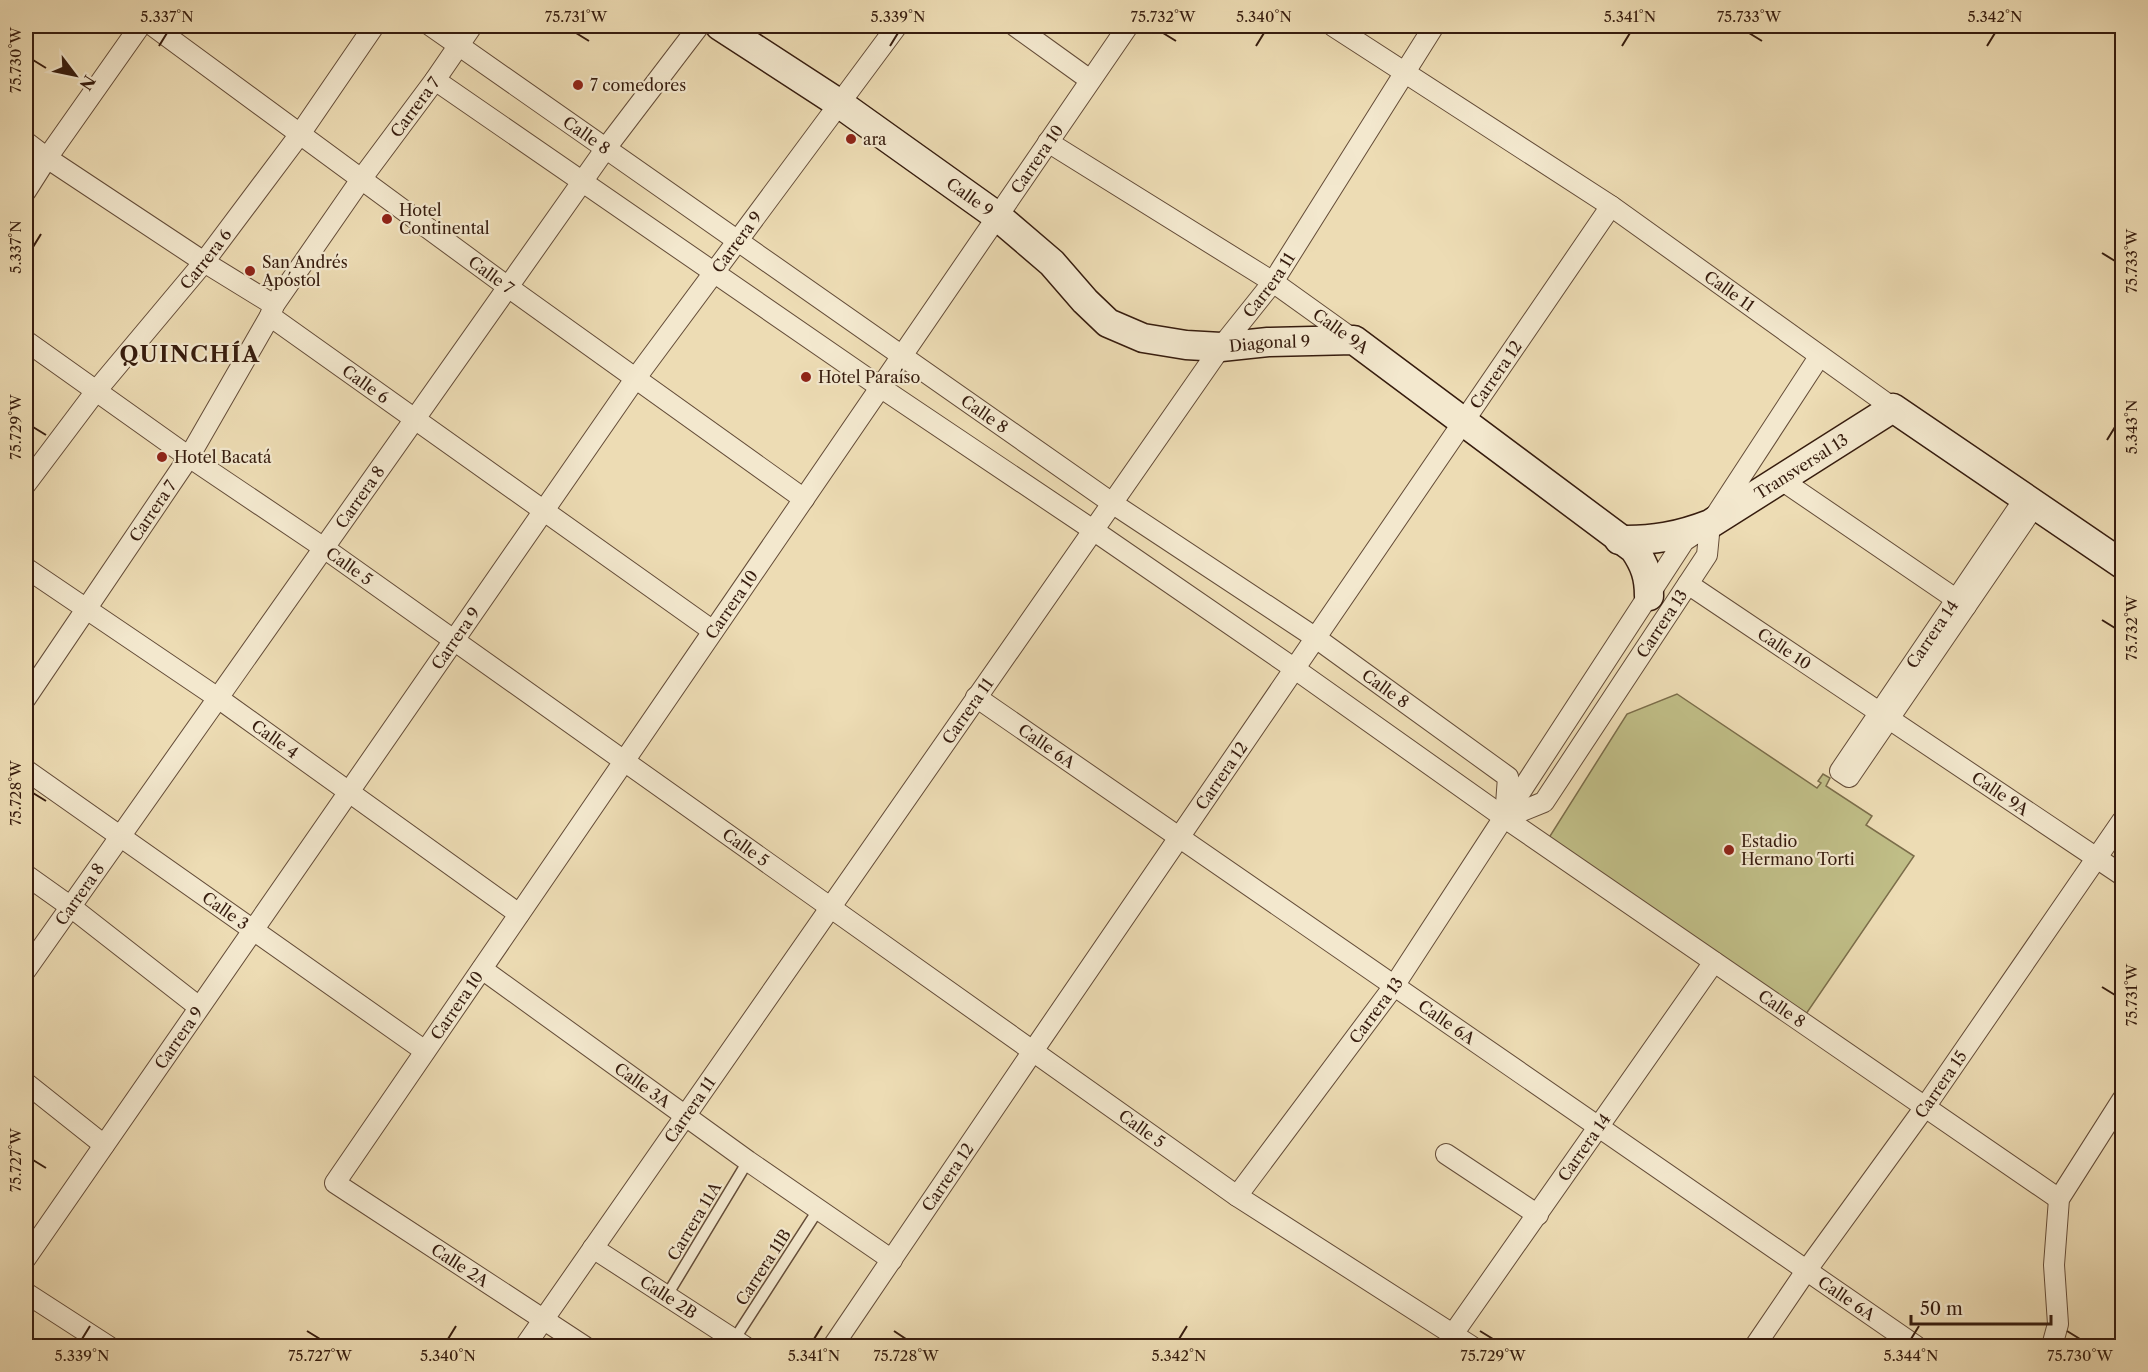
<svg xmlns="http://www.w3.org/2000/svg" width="2148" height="1372" font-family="'Libre Caslon Text',serif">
  <rect width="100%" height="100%" fill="#eddcb4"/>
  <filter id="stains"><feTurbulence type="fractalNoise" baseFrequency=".00333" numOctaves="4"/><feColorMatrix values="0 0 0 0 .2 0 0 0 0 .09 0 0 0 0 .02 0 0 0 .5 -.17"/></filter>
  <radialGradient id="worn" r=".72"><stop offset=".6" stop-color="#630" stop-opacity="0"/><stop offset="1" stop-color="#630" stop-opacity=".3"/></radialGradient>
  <polygon fill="#c0be87" stroke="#7b6d4a" stroke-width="1.5" points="1677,694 1817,788 1821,783 1818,781 1823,774 1830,778 1826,786 1872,816 1866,825 1914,856 1806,1014 1545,844 1627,714"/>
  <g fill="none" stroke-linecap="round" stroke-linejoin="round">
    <g stroke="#644c38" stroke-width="13">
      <g id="lane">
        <polyline points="666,1297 748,1161"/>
        <polyline points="734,1340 818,1210"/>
      </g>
    </g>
    <g stroke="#644c38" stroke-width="22">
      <g id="street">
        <path id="s1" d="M 153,26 L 508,287 L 804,499"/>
        <path id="s2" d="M 431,26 L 1112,503 L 1316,638 L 1508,777 L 1505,818"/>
        <polyline points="1015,26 1090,80"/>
        <path id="s3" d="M 1333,26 L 1611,206 L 1893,408"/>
        <path id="s4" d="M 435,80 L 880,387 L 1093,530 L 1295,669 L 1505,818 L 2059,1199"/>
        <path id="s5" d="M 26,142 L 47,158 L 204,262 L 274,305 L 270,316 L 713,631"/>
        <polyline points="1048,142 1273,282 1354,340"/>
        <polyline points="26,191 47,158 140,26"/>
        <path id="s6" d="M 274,305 L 362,178 L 435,80 L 472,26"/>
        <path id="s7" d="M 26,341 L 189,457 L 324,548 L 1237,1196 L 1471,1346"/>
        <polyline points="1780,479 1966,606"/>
        <path id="s8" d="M 26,484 L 96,391 L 204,262 L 300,134 L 374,26"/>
        <polyline points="2025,498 1840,771 1849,777 2035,505"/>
        <path id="s9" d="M 26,568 L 218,698 L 519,914"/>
        <path id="s10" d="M 1688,584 L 2122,875"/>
        <path id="s11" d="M 976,697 L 1916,1346"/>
        <path id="s12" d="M 26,698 L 189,457 L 270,316"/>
        <path id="s13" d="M 26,770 L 425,1051"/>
        <path id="s14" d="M 1505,818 L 1544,802 L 1707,555 L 1710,524"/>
        <polyline points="26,875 71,907 199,1007"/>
        <path id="s15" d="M 482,969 L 748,1161 L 892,1260"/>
        <path id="s16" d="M 26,970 L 606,148 L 699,26"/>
        <polyline points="26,1083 104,1145"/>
        <polyline points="1446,1154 1538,1215"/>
        <path id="s17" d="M 1237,1196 L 1394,986 L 1684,541 L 1710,524 L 1819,357"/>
        <path id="s18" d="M 593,1248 L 744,1346"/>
        <path id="s19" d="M 26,1258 L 635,379 L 897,26"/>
        <polyline points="26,1293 108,1346"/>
        <path id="s20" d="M 1453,1334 L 1714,962"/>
        <path id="s21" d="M 525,1346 L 1221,347 L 1273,282 L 1434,26"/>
        <path id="s22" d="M 584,1346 L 335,1183 L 1128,26"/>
        <path id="s23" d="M 833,1346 L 1033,1051 L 1611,206"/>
        <path id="s24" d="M 1755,1346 L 1806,1271 L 1925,1107 L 2122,821"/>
        <polyline points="2052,1346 2058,1324 2054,1265 2059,1199 2122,1100"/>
      </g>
    </g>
    <g stroke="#361c0e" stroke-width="31">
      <g id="secondary">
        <path id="s25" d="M 720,26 L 840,104 L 997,216 L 1052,263 L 1085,301 L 1108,323 L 1143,338 L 1186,345 L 1221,347 L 1268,342 L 1354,340 L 1634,549 C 1645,565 1649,577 1649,596"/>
        <path id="s26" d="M 1619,540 C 1652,541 1679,536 1710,524 L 1893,408 L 2122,564"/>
      </g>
    </g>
    <use href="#lane" stroke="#f3e8ce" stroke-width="10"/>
    <use href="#street" stroke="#f3e8ce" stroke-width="20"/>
    <use href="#secondary" stroke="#f3e8ce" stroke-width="28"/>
  </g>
  <path fill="none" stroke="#361c0e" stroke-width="2" d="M 576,33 L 589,41M 1163,33 L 1176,41M 1749,33 L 1762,41M 159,46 L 167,33M 890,46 L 898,33M 1256,46 L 1264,33M 1622,46 L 1630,33M 1987,46 L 1995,33M 33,60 L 46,68M 33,247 L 41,234M 2102,253 L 2115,261M 33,427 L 46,435M 2107,440 L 2115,427M 2102,620 L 2115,628M 33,793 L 46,801M 2102,987 L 2115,995M 33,1160 L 46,1168M 307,1331 L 320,1339M 894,1331 L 906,1339M 1480,1331 L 1493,1339M 2067,1331 L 2080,1339M 82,1339 L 90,1326M 448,1339 L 456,1326M 814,1339 L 822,1326M 1179,1339 L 1187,1326M 1911,1339 L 1919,1326"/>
  <g fill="#8f2418" stroke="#f3e8ce" stroke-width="2">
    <circle cx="578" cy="85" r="6"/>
    <circle cx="851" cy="139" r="6"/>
    <circle cx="387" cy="219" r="6"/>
    <circle cx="250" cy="271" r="6"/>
    <circle cx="806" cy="377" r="6"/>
    <circle cx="162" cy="457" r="6"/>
    <circle cx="1729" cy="850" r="6"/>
  </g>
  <g text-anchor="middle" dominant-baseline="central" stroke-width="4.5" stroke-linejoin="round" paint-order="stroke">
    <g font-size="16" fill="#361c0e" stroke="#f3e8ce" text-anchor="start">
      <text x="590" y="85">7 comedores</text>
      <text x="863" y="139">ara</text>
      <text x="399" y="210">Hotel<tspan x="399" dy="18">Continental</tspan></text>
      <text x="262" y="262">San Andrés<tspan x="262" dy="18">Apóstol</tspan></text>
      <text x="818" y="377">Hotel Paraíso</text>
      <text x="174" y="457">Hotel Bacatá</text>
      <text x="1741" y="841">Estadio<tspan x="1741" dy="18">Hermano Torti</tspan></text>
    </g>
    <g font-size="16" fill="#361c0e" stroke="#f3e8ce">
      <text stroke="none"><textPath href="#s6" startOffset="243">Carrera 7</textPath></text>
      <text stroke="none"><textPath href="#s2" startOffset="190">Calle 8</textPath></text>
      <text stroke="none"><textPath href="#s22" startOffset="1539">Carrera 10</textPath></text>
      <text stroke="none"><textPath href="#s25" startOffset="303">Calle 9</textPath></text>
      <text stroke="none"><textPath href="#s19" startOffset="1240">Carrera 9</textPath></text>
      <text stroke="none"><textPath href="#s8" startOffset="288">Carrera 6</textPath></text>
      <text stroke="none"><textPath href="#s1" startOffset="420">Calle 7</textPath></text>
      <text stroke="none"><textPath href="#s21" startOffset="1296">Carrera 11</textPath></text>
      <text stroke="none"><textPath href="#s3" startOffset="477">Calle 11</textPath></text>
      <text transform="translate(1341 331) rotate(36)">Calle 9A</text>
      <text stroke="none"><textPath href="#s25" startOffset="656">Diagonal 9</textPath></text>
      <text stroke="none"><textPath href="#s23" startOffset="1176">Carrera 12</textPath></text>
      <text stroke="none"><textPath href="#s5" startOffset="426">Calle 6</textPath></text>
      <text stroke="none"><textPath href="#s2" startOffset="676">Calle 8</textPath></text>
      <text stroke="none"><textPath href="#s26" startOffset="201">Transversal 13</textPath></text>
      <text stroke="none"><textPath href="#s16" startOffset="579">Carrera 8</textPath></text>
      <text stroke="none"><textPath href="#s12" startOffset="226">Carrera 7</textPath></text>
      <text stroke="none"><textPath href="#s7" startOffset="394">Calle 5</textPath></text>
      <text stroke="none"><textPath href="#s22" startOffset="999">Carrera 10</textPath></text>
      <text stroke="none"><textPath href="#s14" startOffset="256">Carrera 13</textPath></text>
      <text transform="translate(1932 634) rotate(-56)">Carrera 14</text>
      <text stroke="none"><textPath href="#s19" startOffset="754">Carrera 9</textPath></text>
      <text stroke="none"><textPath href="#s10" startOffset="116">Calle 10</textPath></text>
      <text stroke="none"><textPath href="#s2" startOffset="1162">Calle 8</textPath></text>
      <text stroke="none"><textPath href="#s21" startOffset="774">Carrera 11</textPath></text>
      <text stroke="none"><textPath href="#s9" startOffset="302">Calle 4</textPath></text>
      <text stroke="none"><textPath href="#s11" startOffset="86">Calle 6A</textPath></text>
      <text stroke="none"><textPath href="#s23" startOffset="690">Carrera 12</textPath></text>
      <text stroke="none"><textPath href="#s10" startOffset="376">Calle 9A</textPath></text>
      <text stroke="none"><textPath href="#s7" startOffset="880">Calle 5</textPath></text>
      <text stroke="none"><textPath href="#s16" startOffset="93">Carrera 8</textPath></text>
      <text stroke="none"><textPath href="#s13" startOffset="244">Calle 3</textPath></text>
      <text stroke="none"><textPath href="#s22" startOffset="513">Carrera 10</textPath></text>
      <text stroke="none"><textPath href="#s4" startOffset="1636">Calle 8</textPath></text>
      <text stroke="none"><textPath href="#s17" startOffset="232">Carrera 13</textPath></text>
      <text stroke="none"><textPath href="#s11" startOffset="572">Calle 6A</textPath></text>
      <text stroke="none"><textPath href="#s19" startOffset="268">Carrera 9</textPath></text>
      <text stroke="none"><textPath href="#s15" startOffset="198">Calle 3A</textPath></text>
      <text stroke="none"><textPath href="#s24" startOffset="321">Carrera 15</textPath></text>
      <text stroke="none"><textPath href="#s21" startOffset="288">Carrera 11</textPath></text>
      <text stroke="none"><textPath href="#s7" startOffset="1366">Calle 5</textPath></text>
      <text stroke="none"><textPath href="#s20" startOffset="228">Carrera 14</textPath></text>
      <text stroke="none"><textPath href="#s23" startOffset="204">Carrera 12</textPath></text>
      <text transform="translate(694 1221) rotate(-59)">Carrera 11A</text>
      <text transform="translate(460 1265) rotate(33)">Calle 2A</text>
      <text transform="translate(763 1267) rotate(-57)">Carrera 11B</text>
      <text stroke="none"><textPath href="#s18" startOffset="90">Calle 2B</textPath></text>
      <text stroke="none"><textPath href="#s11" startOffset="1058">Calle 6A</textPath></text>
    </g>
    <g font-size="22" font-weight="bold" letter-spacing="1.5" fill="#361c0e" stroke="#f3e8ce">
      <text x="190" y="354">QUINCHÍA</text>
    </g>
  </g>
  <rect width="2148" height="1372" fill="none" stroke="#eddcb4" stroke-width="66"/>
  <g transform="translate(75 75) rotate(122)" stroke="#f3e8ce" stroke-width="4.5" paint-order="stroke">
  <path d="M0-4.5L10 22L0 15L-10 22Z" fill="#361c0e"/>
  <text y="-9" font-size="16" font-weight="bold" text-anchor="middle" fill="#361c0e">N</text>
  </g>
  <path d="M1911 1315v9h140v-9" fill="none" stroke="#361c0e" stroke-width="3"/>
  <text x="1920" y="1315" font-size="18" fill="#361c0e" stroke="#f3e8ce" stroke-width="4.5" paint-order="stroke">50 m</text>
  <rect x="33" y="33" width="2082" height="1306" fill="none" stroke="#361c0e" stroke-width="2"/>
  <g font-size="15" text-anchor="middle" fill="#361c0e">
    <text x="167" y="22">5.337°N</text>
    <text x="576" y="22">75.731°W</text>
    <text x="898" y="22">5.339°N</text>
    <text x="1163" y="22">75.732°W</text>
    <text x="1264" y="22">5.340°N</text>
    <text x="1630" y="22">5.341°N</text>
    <text x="1749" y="22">75.733°W</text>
    <text x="1995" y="22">5.342°N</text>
    <text transform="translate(16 60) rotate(-90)" y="5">75.730°W</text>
    <text transform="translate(16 247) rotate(-90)" y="5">5.337°N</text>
    <text transform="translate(2132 261) rotate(-90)" y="5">75.733°W</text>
    <text transform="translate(16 427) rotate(-90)" y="5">75.729°W</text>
    <text transform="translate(2132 427) rotate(-90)" y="5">5.343°N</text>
    <text transform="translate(2132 628) rotate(-90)" y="5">75.732°W</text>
    <text transform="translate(16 793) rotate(-90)" y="5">75.728°W</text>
    <text transform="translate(2132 995) rotate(-90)" y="5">75.731°W</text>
    <text transform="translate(16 1160) rotate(-90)" y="5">75.727°W</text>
    <text x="82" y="1361">5.339°N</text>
    <text x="320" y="1361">75.727°W</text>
    <text x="448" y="1361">5.340°N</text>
    <text x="814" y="1361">5.341°N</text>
    <text x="906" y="1361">75.728°W</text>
    <text x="1179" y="1361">5.342°N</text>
    <text x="1493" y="1361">75.729°W</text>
    <text x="1911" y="1361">5.344°N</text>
    <text x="2080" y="1361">75.730°W</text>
  </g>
  <rect width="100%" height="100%" filter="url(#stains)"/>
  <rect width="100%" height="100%" fill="url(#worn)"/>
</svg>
